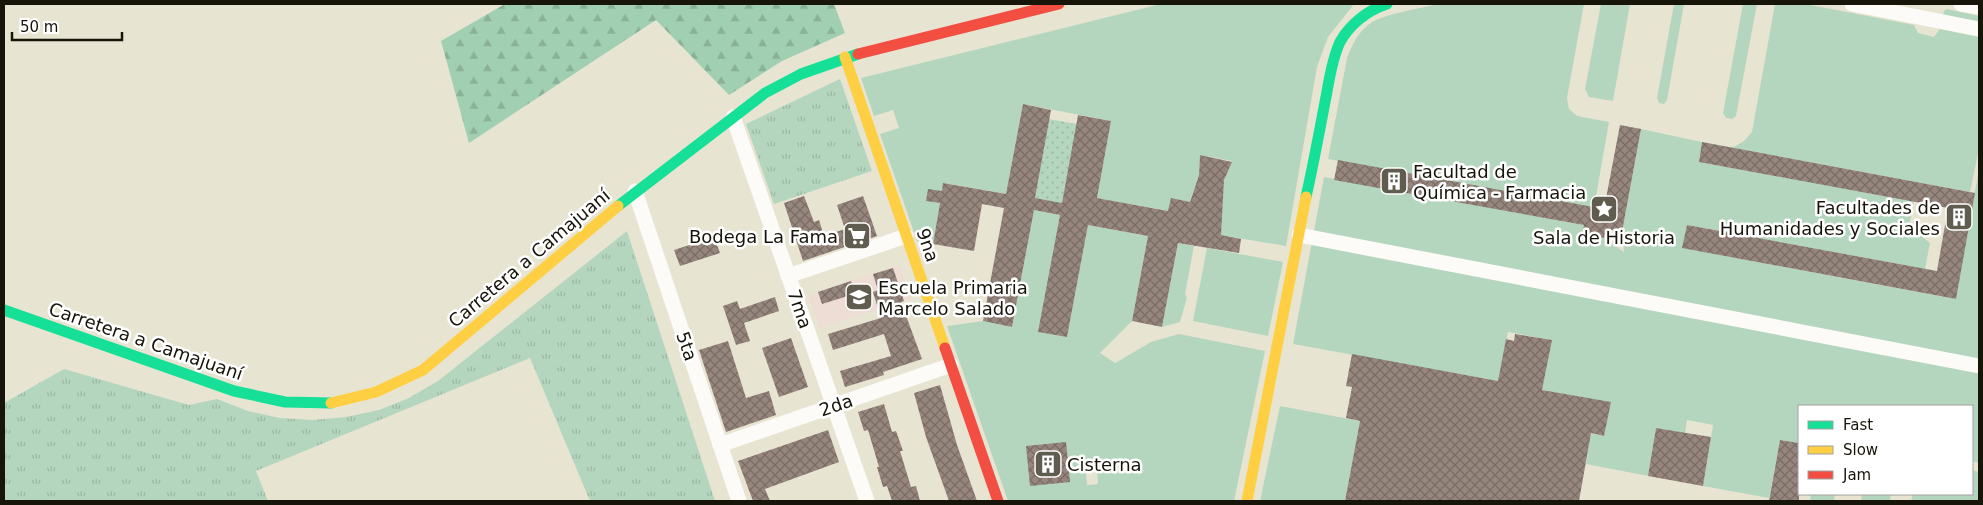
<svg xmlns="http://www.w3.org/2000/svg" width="1983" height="505" font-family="'DejaVu Sans',sans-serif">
  <defs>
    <pattern id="grass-tufts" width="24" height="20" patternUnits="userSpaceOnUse" patternTransform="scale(1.25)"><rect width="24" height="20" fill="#b5d6be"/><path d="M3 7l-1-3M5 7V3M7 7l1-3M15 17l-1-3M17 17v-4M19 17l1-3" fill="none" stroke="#9bb7a2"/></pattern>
    <pattern id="forest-firs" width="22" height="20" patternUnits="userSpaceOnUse" patternTransform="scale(1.25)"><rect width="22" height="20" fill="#a0cfb2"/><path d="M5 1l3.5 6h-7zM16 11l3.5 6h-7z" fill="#89b198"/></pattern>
    <pattern id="park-dots" width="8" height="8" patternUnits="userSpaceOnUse" patternTransform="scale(1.25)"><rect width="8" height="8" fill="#b5d6be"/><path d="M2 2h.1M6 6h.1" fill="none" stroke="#9bb7a2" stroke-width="1.8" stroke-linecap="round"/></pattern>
    <pattern id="building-cross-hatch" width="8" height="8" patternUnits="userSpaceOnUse" patternTransform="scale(1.25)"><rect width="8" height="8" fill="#96867d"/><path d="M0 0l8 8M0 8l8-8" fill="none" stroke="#796c65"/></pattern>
  </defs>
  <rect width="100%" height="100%" fill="#e8e4d2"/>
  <polygon fill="#eeddd5" points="900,265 911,299 819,328 808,295"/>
  <g fill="url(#grass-tufts)">
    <polygon points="840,79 872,171 774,204 746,124"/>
    <polygon points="627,231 715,501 590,501 530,358 256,471 268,501 4,501 4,403 64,369 189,405 217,399 248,411 280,418 313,420 346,417 379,410 409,398 438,381"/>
  </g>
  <polygon fill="url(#forest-firs)" points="505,4 834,4 845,33 782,61 729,95 656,20 469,143 441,41"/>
  <polygon fill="url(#park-dots)" points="1049,119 1077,124 1062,203 1035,198"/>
  <g fill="#b5d6be" fill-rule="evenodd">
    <polygon points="1161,4 1354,4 1328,37 1317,67 1286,246 1220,235 1224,180 1232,161 1200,155 1199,175 1183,221 1164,210 1097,198 1111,121 1023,104 1006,194 944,183 942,191 927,201 940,203 933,244 917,241 880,134 899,128 893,110 874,116 861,78"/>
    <path d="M 1439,4 L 1584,4 L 1567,98 L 1569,109 L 1577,116 L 1609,122 L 1594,208 L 1328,159 L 1347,58 C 1352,45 1357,34 1368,25 C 1381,14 1422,8 1439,4 Z"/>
    <polygon points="1601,4 1630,4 1613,101 1589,97 1585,89"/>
    <polygon points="1674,4 1684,4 1667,100 1664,104 1659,103 1657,98"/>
    <polygon points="1743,4 1757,4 1736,116 1732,119 1726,118 1723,113"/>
    <polygon points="1775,4 1805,4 1914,25 1918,33 1934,37 1940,29 1979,37 1979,149 1970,192 1732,148 1744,141 1752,132"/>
    <polygon points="1947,9 1979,16 1979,23 1946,16 1943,14 1944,11"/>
    <polygon points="1641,129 1702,142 1699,162 1914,201 1909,226 1930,243 1925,269 1687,225 1683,248 1955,299 1979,170 1979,463 1972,461 1972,406 1799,406 1799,443 1780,440 1769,498 1703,486 1713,425 1687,420 1685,433 1656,428 1648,476 1586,464 1589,444 1558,438 1560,428 1604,436 1610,403 1542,390 1551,340 1508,332 1498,381 1293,344 1324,177 1584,225 1582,234 1604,238 1624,252 1622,232"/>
    <path d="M 1034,210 L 1060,215 L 1039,332 L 1067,337 L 1088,225 L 1148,236 L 1132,321 L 1100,353 L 1115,363 L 1151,342 L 1179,334 L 1265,351 L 1234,501 L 1008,501 L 947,326 L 983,321 L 1012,327 ZM 1096,461 L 1098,484 L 1087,485 L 1085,462 Z"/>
    <polygon points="1178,243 1194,246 1185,294 1187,298 1180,322 1162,327"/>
    <polygon points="1207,248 1283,262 1268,336 1193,321"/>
    <polygon points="1280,406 1360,421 1345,501 1260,501"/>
    <polygon points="1972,470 1979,472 1979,501 1911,501 1913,494 1972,494"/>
    <polygon points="1811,494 1835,494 1834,501 1810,501"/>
    <polygon points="1862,494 1891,494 1890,501 1861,501"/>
  </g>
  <g fill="url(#building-cross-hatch)">
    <polygon points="1023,104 1051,110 1035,198 1062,203 1078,115 1111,121 1097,198 1168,211 1171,198 1190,202 1199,175 1200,155 1232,162 1224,180 1221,235 1241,239 1239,253 1178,243 1162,327 1132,321 1148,236 1088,225 1067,337 1038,332 1060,215 1034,210 1012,327 983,321 1004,208 982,204 974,251 933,244 940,203 926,201 928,189 942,191 943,183 1006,194"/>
    <polygon points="1620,125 1641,129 1622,232 1606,229 1604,238 1582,234 1584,225 1334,180 1338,160 1604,209"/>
    <polygon points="1702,142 1975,193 1956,299 1682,248 1687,225 1937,271 1948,208 1699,162"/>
    <polygon points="804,196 814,222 819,220 824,236 845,229 837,205 863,196 877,236 803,261 784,203"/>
    <polygon points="714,237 720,253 680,266 674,250"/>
    <polygon points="893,268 904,301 901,302 922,359 883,372 884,375 845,387 840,371 891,356 884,334 833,350 828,334 881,318 873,292 878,290 873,274"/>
    <polygon points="851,281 854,294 822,304 818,292"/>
    <polygon points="775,297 779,311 744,323 750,341 736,345 723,306 737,301 740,309"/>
    <polygon points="1515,334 1552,340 1542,390 1611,402 1604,436 1591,433 1579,501 1345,501 1360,421 1346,418 1352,387 1346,386 1352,354 1498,381 1506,339 1514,341"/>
    <polygon points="791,338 808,387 779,397 762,348"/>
    <polygon points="728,341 746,398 769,391 776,415 726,432 699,350"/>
    <polygon points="940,385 957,445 977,501 949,501 926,437 914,393"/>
    <polygon points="884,404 892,432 896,431 903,451 900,451 911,487 916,486 920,501 892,501 887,486 883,487 877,467 879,467 868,430 864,431 858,412"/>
    <polygon points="1656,428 1711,437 1703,486 1648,476"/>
    <polygon points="828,430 839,462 765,489 770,501 753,501 738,461"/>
    <polygon points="1780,440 1799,443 1799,501 1769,501"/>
    <polygon points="1066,442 1070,482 1030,486 1026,446"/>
  </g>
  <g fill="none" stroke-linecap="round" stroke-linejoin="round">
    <g stroke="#fcfbf8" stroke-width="15">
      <polyline points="1852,4 1979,29"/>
      <polyline points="1961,4 1979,7"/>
      <polyline points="733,117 867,501"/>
      <polyline points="635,191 739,501"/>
      <polyline points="1299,235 1979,366"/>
      <polyline points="788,276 906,236"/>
      <polyline points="720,445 951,365"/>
    </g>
    <g stroke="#16e098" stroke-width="11">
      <path d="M 1306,197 C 1313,166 1319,134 1325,102 C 1329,83 1331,61 1340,42 C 1350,24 1368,10 1387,4"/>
      <polyline points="618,206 765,93 801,74 858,54"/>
      <polyline points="4,310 234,391 285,402 331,403"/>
    </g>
    <g stroke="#ffcf43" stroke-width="11">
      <polyline points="845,57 945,348"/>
      <polyline points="331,403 376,392 423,370 618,206"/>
      <polyline points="1247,501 1306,197"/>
    </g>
    <g stroke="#f24e42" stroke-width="11">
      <polyline points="858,54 1059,4"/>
      <polyline points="945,348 998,501"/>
    </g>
  </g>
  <defs>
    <g id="building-square" transform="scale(1.4375)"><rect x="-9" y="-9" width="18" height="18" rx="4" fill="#605d50" stroke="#fff"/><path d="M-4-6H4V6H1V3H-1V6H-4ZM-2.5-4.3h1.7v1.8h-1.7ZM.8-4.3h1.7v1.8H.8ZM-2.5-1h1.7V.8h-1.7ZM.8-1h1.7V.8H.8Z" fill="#fff"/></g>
    <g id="sight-square" transform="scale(1.4375)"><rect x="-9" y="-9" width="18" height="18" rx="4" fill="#605d50" stroke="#fff"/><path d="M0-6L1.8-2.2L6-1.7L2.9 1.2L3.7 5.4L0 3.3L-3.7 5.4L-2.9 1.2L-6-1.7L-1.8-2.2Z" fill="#fff"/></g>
    <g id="supermarket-square" transform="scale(1.4375)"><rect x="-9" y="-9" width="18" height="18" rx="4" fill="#605d50" stroke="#fff"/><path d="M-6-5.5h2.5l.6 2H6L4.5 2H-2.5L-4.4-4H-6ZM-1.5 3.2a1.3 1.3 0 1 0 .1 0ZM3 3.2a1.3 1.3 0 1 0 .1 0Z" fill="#fff"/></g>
    <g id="school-square" transform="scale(1.4375)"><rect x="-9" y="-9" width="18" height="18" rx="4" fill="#605d50" stroke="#fff"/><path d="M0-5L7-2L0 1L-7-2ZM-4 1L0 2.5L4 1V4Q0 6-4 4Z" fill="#fff"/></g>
  </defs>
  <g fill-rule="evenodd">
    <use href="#building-square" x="1394" y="181"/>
    <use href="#sight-square" x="1604" y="209"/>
    <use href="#building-square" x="1959" y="217"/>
    <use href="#supermarket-square" x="857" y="236"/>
    <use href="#school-square" x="859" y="297"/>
    <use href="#building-square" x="1048" y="464"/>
  </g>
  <g text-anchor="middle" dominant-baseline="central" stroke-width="5" stroke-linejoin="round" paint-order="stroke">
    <g font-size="18" fill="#17150a" stroke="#fff" text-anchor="start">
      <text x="1413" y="171">Facultad de<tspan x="1413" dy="21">Química - Farmacia</tspan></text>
      <text x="1940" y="207" text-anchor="end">Facultades de<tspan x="1940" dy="21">Humanidades y Sociales</tspan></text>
      <text x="838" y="236" text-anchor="end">Bodega La Fama</text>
      <text x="1604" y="237" text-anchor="middle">Sala de Historia</text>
      <text x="878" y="287">Escuela Primaria<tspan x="878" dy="21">Marcelo Salado</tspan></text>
      <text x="1067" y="464">Cisterna</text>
    </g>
    <g font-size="18" fill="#17150a" stroke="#fff">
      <text transform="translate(928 245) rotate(71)">9na</text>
      <text transform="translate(529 258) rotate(-40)">Carretera a Camajuaní</text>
      <text transform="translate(800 309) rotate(71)">7ma</text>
      <text transform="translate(146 341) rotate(19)">Carretera a Camajuaní</text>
      <text transform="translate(687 346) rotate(71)">5ta</text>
      <text transform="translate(836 405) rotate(-19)">2da</text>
    </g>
  </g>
  <rect width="1983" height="505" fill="none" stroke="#17150a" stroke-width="10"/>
  <rect x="1798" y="405" width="175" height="90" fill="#ffffff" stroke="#a2a19d"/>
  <rect x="1808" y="421" width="25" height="8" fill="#16e098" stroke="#a2a19d"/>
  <text x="1843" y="430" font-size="15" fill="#17150a">Fast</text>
  <rect x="1808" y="446" width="25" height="8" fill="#ffcf43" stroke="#a2a19d"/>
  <text x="1843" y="455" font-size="15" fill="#17150a">Slow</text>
  <rect x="1808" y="471" width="25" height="8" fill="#f24e42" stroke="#a2a19d"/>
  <text x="1843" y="480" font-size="15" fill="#17150a">Jam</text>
  <path d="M12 32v8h110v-8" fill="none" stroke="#17150a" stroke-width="2.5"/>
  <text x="20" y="32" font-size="15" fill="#17150a" stroke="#ffffff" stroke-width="4" paint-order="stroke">50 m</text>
</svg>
